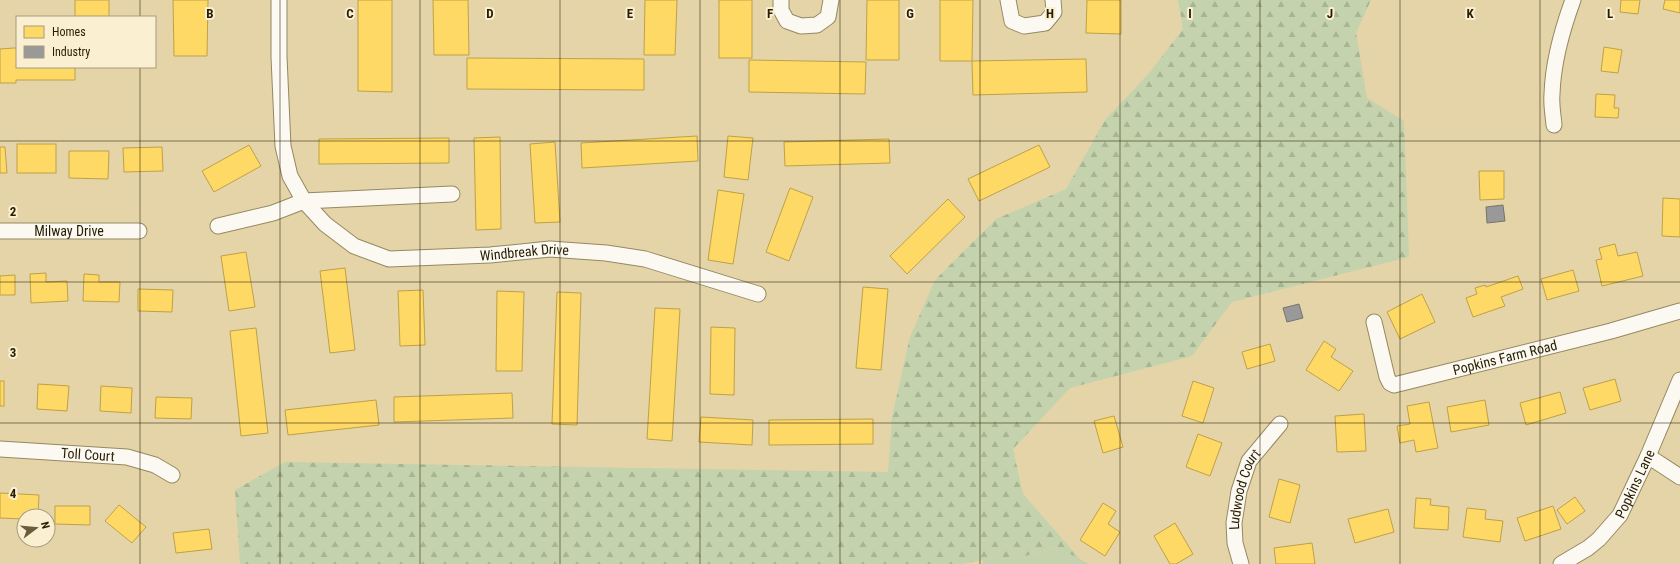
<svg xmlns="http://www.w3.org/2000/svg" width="1680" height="564" font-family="'Roboto Condensed',sans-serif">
  <defs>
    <pattern id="forest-firs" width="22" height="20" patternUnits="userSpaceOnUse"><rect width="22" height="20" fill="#c4d3ad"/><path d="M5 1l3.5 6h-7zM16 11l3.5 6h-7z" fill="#a8b593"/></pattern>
  </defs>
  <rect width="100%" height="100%" fill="#e4d4a8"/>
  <polygon fill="#c4d3ad" points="1057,547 1089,564 983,564 983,560 1019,558"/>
  <polygon fill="url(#forest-firs)" points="1178,0 1371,0 1356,33 1367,98 1404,121 1409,257 1232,302 1192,356 1070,388 1013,449 1023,494 1080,559 1056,547 1019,558 983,560 963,564 240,564 235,490 285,462 888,472 892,417 910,337 935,280 996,219 1066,189 1105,120 1150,72 1183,29"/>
  <g fill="#ffd966" stroke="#bea147">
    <rect x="75" y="0" width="34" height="17"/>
    <polygon points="173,0 208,0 207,56 174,56"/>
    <polygon points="358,0 392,0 392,92 358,91"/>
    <polygon points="433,0 468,0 469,55 434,55"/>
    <polygon points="645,0 677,0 675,55 644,55"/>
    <rect x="719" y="0" width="33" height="58"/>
    <polygon points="867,0 899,0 899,60 866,60"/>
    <polygon points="940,0 973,0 972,61 940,61"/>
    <polygon points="1087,0 1121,0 1121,34 1086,33"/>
    <polygon points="1621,0 1640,0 1638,14 1620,12"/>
    <polygon points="1665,0 1680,0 1680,13 1663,9"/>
    <polygon points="1604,47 1622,50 1618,73 1601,71"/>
    <polygon points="14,48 17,48 17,67 75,67 75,80 16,80 16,83 0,83 0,49"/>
    <polygon points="467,58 644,59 644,90 467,89"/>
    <polygon points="1086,59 1087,92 973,95 972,61"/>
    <polygon points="749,60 866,62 865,94 749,92"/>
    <polygon points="1596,94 1615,95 1614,108 1619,108 1618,118 1595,117"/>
    <polygon points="697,136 698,161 582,168 581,143"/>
    <polygon points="728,136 753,138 748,180 724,177"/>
    <polygon points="500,137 501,229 476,230 474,138"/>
    <polygon points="449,138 449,163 319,164 319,139"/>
    <polygon points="889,139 890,163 785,166 784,142"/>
    <polygon points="555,142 560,222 535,223 530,144"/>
    <rect x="17" y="144" width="39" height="29"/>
    <polygon points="249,145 261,166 214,192 202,171"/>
    <polygon points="1039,145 1050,167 979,201 968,179"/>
    <polygon points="0,147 5,147 7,173 0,173"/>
    <polygon points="162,147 163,171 124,172 123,148"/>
    <polygon points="69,151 109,151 108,179 69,178"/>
    <polygon points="1479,171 1504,171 1504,199 1480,200"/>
    <polygon points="790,188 813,197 789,261 766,252"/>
    <polygon points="718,190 744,194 733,264 708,260"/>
    <polygon points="1663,198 1680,199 1680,237 1662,236"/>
    <polygon points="948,199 965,217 907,274 890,256"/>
    <polygon points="1615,244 1618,256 1637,252 1643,276 1602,286 1596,260 1602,259 1599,248"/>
    <polygon points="246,252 255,307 229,311 221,256"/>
    <polygon points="345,268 355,350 330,353 320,271"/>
    <polygon points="1573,270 1579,291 1547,300 1541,279"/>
    <polygon points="46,273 46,282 67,281 68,301 31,303 30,274"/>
    <polygon points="84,274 99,275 99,282 120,282 119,302 83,301"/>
    <polygon points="15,275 15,295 0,295 0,276"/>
    <polygon points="1518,276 1523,289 1501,297 1505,306 1473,317 1466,298 1477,294 1475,288 1485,285 1486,287"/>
    <polygon points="863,287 888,289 881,370 856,368"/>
    <polygon points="138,289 173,290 172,312 138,311"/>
    <polygon points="423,290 425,345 400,346 398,291"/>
    <polygon points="497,291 524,292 522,371 496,371"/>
    <polygon points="557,292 581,293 577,425 552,424"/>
    <polygon points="1422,294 1435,322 1400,339 1387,312"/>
    <polygon points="655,308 680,309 672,441 647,439"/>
    <polygon points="711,327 735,328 734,395 710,394"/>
    <polygon points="256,328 268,433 241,436 230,331"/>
    <polygon points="1324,341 1336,349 1331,357 1353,371 1339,391 1306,370"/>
    <polygon points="1270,344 1275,361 1247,369 1242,352"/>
    <polygon points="1615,379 1621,401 1590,410 1583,388"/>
    <rect x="0" y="381" width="4" height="25"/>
    <polygon points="1193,381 1214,388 1203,423 1182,416"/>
    <polygon points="38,384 69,386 67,411 37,409"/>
    <polygon points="101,386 132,388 131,413 100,411"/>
    <polygon points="1560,392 1566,413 1526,425 1520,403"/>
    <polygon points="512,393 513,418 394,422 394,397"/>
    <polygon points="156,397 192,398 191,419 155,418"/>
    <polygon points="376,400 379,425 288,435 285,410"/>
    <polygon points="1485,400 1489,425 1451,432 1447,407"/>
    <polygon points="1429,402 1438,448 1416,452 1414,440 1400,443 1397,426 1410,424 1407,406"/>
    <polygon points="1364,414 1366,451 1337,452 1335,416"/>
    <polygon points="1114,416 1123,447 1103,453 1094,421"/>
    <polygon points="701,417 753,420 752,445 699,442"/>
    <polygon points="873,419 873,444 769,445 769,420"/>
    <polygon points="1198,434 1222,443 1210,476 1186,467"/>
    <polygon points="1279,479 1300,485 1290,523 1269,517"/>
    <polygon points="0,493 39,495 38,516 24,516 24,519 0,518"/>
    <polygon points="1575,497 1585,511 1567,524 1557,510"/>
    <polygon points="1416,498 1431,499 1430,505 1449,507 1448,530 1414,528"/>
    <polygon points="1103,503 1116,511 1108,524 1120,532 1105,556 1080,540"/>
    <polygon points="119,505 146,527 132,543 105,521"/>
    <polygon points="55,506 90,506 90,525 55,524"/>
    <polygon points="1553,506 1561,529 1525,541 1517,518"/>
    <polygon points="1467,508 1486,510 1485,519 1503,521 1500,542 1463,537"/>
    <polygon points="1388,509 1394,532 1355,543 1348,519"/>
    <polygon points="1175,523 1193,554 1176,564 1170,564 1154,536"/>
    <polygon points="209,529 212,549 176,553 173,533"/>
    <polygon points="1312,543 1315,564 1276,564 1274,548"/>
  </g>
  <g fill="#999" stroke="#77746b">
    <polygon points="1503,205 1505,221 1487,223 1486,207"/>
    <polygon points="1299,304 1303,318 1287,322 1283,308"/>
  </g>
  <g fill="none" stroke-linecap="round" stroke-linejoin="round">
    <g stroke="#958962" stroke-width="17">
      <g id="minor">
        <path id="s1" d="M 279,0 L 279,57 L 283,146 L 290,176 L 304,201 L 325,224 L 354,246 L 389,259 L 490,255 L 550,249 L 606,253 L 645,259 L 758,294"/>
        <polyline points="781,0 781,10 787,21 801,26 817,25 828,17 831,0"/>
        <polyline points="1008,0 1012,21 1024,26 1045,23 1054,12 1053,0"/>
        <path d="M 1554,125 C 1553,114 1551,104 1552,94 C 1553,62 1562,30 1573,0"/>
        <polyline points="218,226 273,213 304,201 452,194"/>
        <path id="s2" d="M 0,231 L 139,231"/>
        <path id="s3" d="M 1374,322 L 1387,377 L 1390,383 L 1394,385 L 1611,331 L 1680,311"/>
        <path id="s4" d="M 0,449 L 127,457 L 155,465 L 172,475"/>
        <polyline points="1648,456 1680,477"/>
        <path id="s5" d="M 1241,564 L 1235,543 L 1234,523 L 1239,491 L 1249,461 L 1280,424"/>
        <path id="s6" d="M 1561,564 L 1588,548 L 1599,539 L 1620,515 L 1648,456 L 1680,380"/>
      </g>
    </g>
    <use href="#minor" stroke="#fbf9f2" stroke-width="15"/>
  </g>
  <path fill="none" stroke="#281d00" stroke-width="1" stroke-opacity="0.55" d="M 140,0 L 140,17M 280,0 L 280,564M 420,0 L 420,564M 560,0 L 560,564M 700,0 L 700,564M 840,0 L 840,564M 980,0 L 980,564M 1120,0 L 1120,564M 1260,0 L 1260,564M 1400,0 L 1400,564M 1540,0 L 1540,564M 140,67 L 140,564M 0,141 L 1680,141M 0,282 L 1680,282M 0,423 L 1680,423"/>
  <g text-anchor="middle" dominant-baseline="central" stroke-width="4" stroke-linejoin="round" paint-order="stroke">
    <g font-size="14" fill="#281d00" stroke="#faefd0">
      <text stroke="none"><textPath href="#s2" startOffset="69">Milway Drive</textPath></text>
      <text stroke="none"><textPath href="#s1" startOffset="446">Windbreak Drive</textPath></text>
      <text stroke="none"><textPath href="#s3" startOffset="182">Popkins Farm Road</textPath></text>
      <text stroke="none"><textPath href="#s4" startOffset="88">Toll Court</textPath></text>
      <text stroke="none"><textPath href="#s6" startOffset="112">Popkins Lane</textPath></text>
      <text stroke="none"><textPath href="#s5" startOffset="77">Ludwood Court</textPath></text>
    </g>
  </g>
  <g font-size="13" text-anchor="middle" font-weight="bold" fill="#281d00" stroke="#faefd0" stroke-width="4" stroke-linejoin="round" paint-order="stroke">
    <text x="210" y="18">B</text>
    <text x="350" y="18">C</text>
    <text x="490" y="18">D</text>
    <text x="630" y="18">E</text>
    <text x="770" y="18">F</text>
    <text x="910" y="18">G</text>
    <text x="1050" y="18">H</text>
    <text x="1190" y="18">I</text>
    <text x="1330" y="18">J</text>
    <text x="1470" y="18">K</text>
    <text x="1610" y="18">L</text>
    <text x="13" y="216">2</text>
    <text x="13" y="357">3</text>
    <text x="13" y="498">4</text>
  </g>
  <rect x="16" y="16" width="140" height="52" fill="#faefd0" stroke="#a69b7d"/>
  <rect x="24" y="26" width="20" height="12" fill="#ffd966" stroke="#a69b7d"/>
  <text x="52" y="36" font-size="12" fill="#281d00">Homes</text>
  <rect x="24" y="46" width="20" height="12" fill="#999999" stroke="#a69b7d"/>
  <text x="52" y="56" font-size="12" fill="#281d00">Industry</text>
  <g transform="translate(36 528) rotate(74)"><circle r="19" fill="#faefd0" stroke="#a69b7d"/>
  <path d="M0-3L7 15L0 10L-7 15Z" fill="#6a5d3b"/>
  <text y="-6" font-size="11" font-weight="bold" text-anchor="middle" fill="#281d00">N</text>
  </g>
</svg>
